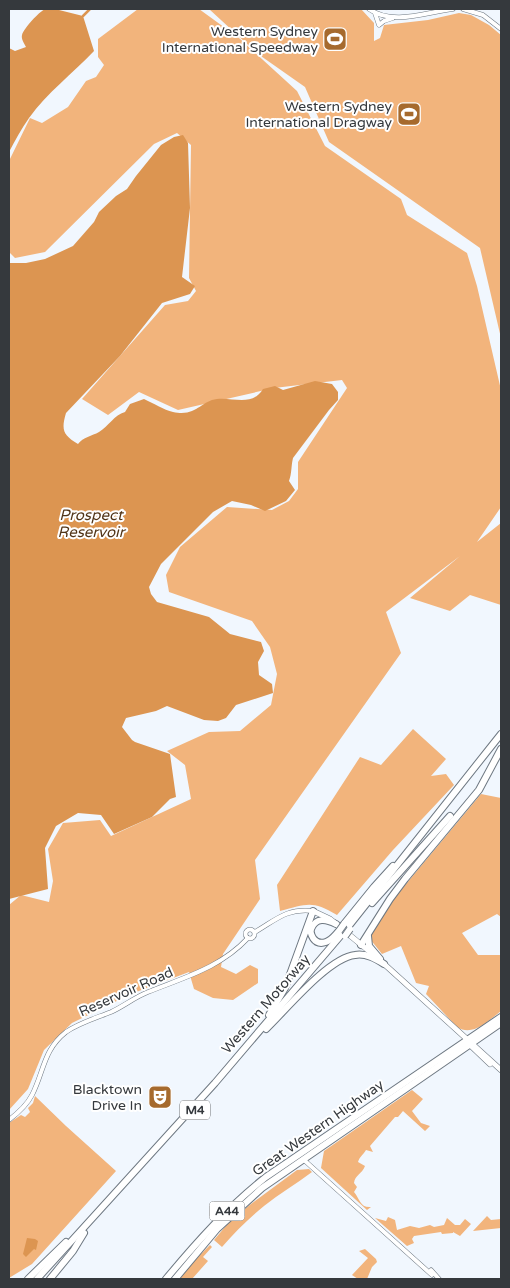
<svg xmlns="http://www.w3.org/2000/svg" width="510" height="1288" font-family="'Varela Round',sans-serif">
  <rect width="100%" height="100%" fill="#f1f7fe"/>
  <g fill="#f2b47c">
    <polygon points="138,9 199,9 239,38 297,91 325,146 401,199 407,215 467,253 477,286 501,390 501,507 477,542 501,523 501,605 470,595 450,611 410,598 460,556 386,612 401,653 255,860 260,899 223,954 221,967 236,974 250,965 258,969 258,983 233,1000 213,998 194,989 189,972 131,994 72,1023 44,1050 28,1089 9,1110 9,905 21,895 49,902 53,881 48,849 63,823 100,820 111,836 191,799 185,765 167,751 209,732 240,731 271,705 277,674 270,647 252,621 169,592 166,575 180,547 227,507 272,510 289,501 298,489 298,462 347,388 342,380 274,388 178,410 139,392 108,415 82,399 165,305 188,301 196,291 189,278 191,145 177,133 154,144 45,252 15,258 9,252 9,161 30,118 42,123 68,107 86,81 96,77 104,65 98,57 98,39"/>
    <polygon points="209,9 361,9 374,23 374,41 380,38 384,25 428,20 459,13 471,15 489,25 501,35 501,338 480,248 329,142 305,87 258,54"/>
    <path d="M 413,729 L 446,759 L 431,776 L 446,774 L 454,785 L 393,850 L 337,915 C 312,900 307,904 280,911 L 277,885 L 360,757 L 381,765 Z"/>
    <path d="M 481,794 L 501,798 L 501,917 L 497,914 L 462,933 L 478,955 L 501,955 L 501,1011 C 488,1021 473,1037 457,1027 L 426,994 L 429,986 L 416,983 L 401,946 L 382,954 L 370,939 L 373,929 L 396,896 Z"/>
    <path d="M 412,1090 L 423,1099 L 412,1111 L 421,1123 L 430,1126 L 425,1131 L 403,1111 L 398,1117 L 395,1117 L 370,1146 L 373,1152 L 366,1150 C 363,1155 360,1156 358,1162 L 365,1166 C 362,1174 355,1175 354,1183 L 357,1187 L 354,1192 C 360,1199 360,1208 371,1207 L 367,1210 L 321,1168 L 324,1151 Z"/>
    <polygon points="35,1096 66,1126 116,1171 32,1264 9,1278 9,1123 21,1115 25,1117 30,1112 28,1108 33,1103"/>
    <path d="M 309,1169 L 312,1172 C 296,1184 279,1194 264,1206 C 248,1219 235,1232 222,1247 L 214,1240 L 230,1221 L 251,1204 L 297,1170 Z"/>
    <polygon points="487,1216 491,1220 501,1219 501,1228 473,1231"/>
    <polygon points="388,1217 395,1220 397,1230 410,1226 419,1228 430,1225 434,1227 444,1225 447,1218 455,1225 460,1225 465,1219 471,1224 460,1236 453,1232 453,1233 442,1234 441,1232 414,1236 412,1239 414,1243 407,1246 375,1218 386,1221"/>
    <polygon points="210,1245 212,1247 203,1257 208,1261 192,1279 179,1279 191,1264"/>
    <polygon points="365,1249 376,1259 377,1262 372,1267 367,1279 358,1279 352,1275 368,1258 359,1251"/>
  </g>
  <g fill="#dc9551">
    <path d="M 45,9 L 55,9 L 83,16 L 94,51 C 73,73 47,93 29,118 C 21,129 15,141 9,152 L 9,48 L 15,51 L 26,47 C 24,43 21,39 22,35 C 24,28 39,12 45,9 Z"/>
    <path d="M 183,135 L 188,143 L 190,208 L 182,277 L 195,286 L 190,294 L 162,303 L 120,356 L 66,413 C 61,430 63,435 78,444 C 83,437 92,436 99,432 C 109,426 114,415 125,412 L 130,404 L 144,399 C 153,403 164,410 173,412 C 197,417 200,401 217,399 C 233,397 252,407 263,389 L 275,386 L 283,390 L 315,381 L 332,384 L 338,392 L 338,400 L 329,410 L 293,458 C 291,466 292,473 289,481 L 295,490 L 286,501 L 265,511 L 251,505 L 232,501 L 213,512 L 161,564 L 149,587 L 151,594 L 157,602 L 209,617 L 230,634 L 261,642 L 264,651 L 258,662 L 259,675 L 272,684 L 273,693 L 236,705 L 226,718 L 218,721 L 204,720 L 167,706 L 156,711 L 126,718 L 122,727 L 132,740 L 135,742 L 170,754 L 176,797 L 170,799 L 152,817 L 114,834 L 101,815 L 78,813 L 56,826 L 45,848 L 48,889 L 9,899 L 9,263 L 26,263 L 45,259 L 73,246 L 94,222 L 99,212 L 116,196 L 127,189 L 136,176 L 161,145 L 174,137 Z"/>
    <polygon points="27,1238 35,1239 38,1241 36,1250 34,1249 26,1257 23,1254"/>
  </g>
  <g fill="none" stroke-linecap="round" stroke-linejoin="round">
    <polyline stroke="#dc9551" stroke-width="2.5" points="83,16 90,9"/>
    <g stroke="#6e7882" stroke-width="5">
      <g id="minor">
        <path d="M 369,9 C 393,26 427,12 453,9"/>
        <polyline points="463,9 483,15 501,29"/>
        <polyline points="375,13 379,25 384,21 393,18"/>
        <circle cx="250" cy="934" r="4.5"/>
        <path d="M 255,932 C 276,920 286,908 313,911"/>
        <path d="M 9,1120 C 18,1113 27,1105 32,1095 C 44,1072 43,1050 66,1032 C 79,1023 96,1018 111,1012 C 124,1006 135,997 148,992 C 185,977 220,968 248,938"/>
        <polyline points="304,1160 432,1275"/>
        <polyline points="431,1270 439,1279"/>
      </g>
    </g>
    <g stroke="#6e7882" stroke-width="6">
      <g id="major">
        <polyline points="313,911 330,919 375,956"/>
        <polyline points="383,963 501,1070"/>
        <polyline points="469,1044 490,1064"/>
      </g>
    </g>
    <g stroke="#6e7882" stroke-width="8">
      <g id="highway">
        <polyline points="372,903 450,816"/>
        <polyline points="344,924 374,887 393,866"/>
        <path d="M 311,925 C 309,934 314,946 326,942 C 332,940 335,935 339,931"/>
        <polyline points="348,927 501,734"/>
        <path d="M 311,929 C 316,917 326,919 336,924"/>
        <polyline points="368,936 369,946 380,959"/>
        <polyline points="361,945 390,899 405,879 479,790 501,749"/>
        <polyline points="269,1015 285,988 313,911"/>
        <path d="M 266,1029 C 286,1010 328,958 355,955 C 366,953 376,959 384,964"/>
        <polyline points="28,1279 66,1242"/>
        <polyline points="37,1279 215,1083 342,934"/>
        <polyline points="50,1279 73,1251 84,1233"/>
        <path d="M 166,1279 C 197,1242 228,1207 266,1177 L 501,1017"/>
        <polyline points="175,1279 217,1229 262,1188 501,1023"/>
      </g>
    </g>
    <use href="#minor" stroke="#fff" stroke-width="4"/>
    <use href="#major" stroke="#fff" stroke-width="5"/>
    <use href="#highway" stroke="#fff" stroke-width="6"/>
    <g stroke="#6e7882" stroke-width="8" stroke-linecap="butt">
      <g id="highway-bridge">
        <polyline points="339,931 344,924"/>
        <polyline points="345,936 350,929"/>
      </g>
    </g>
    <use href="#highway-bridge" stroke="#fff" stroke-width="6"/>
  </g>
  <defs>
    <g id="stadium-square" transform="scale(1.25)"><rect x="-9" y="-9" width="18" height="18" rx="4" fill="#a66a2d" stroke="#fff"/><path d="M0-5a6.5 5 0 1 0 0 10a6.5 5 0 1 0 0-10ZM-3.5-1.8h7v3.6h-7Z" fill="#fff"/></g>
    <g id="theatre-square" transform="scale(1.25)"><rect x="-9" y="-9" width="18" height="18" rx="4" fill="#a66a2d" stroke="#fff"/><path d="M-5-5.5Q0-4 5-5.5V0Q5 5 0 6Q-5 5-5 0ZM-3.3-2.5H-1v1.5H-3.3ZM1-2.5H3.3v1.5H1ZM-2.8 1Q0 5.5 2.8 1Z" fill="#fff"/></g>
  </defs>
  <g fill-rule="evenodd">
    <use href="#stadium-square" x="335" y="39"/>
    <use href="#stadium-square" x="409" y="114"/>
    <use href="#theatre-square" x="160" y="1097"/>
  </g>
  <g text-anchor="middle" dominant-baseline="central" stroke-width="4" stroke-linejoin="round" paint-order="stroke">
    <g fill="#fff" stroke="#727477" stroke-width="1">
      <rect x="180" y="1100.5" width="30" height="19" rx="4"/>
      <rect x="209.5" y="1201.5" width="35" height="19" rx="4"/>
    </g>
    <g font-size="12" font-weight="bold" fill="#35393d">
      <text x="195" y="1110">M4</text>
      <text x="227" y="1211">A44</text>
    </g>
    <g font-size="14" fill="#35393d" stroke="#fff" text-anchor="end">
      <text x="318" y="31">Western Sydney<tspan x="318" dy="16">International Speedway</tspan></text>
      <text x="392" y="106">Western Sydney<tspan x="392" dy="16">International Dragway</tspan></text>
      <text x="142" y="1089">Blacktown<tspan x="142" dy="16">Drive In</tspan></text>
    </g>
    <g font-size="14" fill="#35393d" stroke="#fff">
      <text transform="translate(126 992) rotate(-24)">Reservoir Road</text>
      <text transform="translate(266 1004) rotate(-49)">Western Motorway</text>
      <text transform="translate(318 1128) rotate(-35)">Great Western Highway</text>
    </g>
    <g font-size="15" font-style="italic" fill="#513417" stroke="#fff">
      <text x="91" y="515">Prospect<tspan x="91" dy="17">Reservoir</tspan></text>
    </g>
  </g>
  <rect width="510" height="1288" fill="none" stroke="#35393d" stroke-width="20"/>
</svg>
